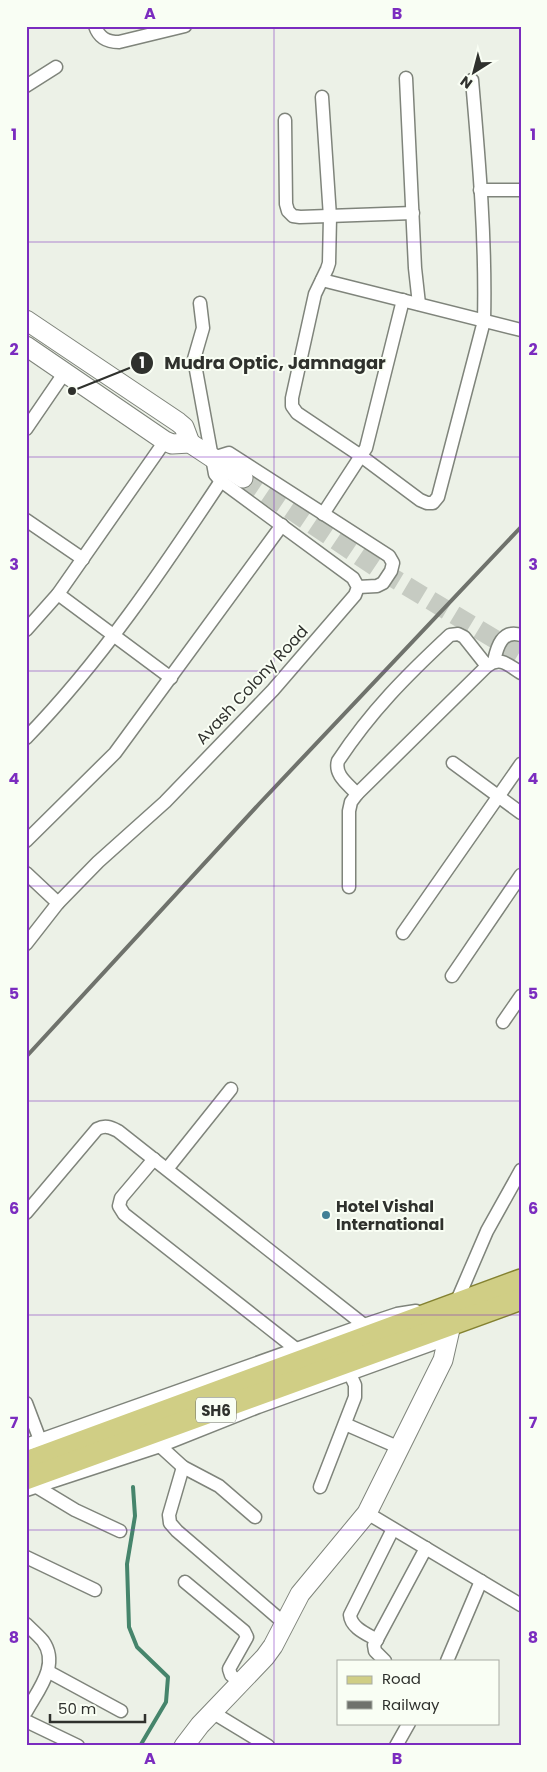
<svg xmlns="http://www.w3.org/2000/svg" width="547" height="1772" font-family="Poppins,sans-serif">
  <rect width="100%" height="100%" fill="#ecf1e7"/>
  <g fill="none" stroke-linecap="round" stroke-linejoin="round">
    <polyline stroke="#46856c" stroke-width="4" points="133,1487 135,1516 127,1564 129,1627 137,1647 168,1677 166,1702 140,1746"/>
    <polyline stroke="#c6cbc2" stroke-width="19" stroke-dasharray="19 9" stroke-linecap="butt" points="243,478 380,570 521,655"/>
    <g stroke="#7f847b" stroke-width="15">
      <g id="street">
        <path d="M 95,26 C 99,38 107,42 119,42 L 185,26"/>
        <polyline points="406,78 415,268 419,304"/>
        <polyline points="26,86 56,67"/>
        <path d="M 322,97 L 330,217 L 329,263 L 327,269 L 315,294 L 292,398 L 292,406 L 297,413 L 361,456 L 420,500 L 427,503 L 433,503 L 438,497 L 484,321 C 486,241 479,160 472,80"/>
        <polyline points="285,120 286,204 288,211 293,216 300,217 413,213"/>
        <polyline points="480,190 521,190"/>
        <polyline points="322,280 521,330"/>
        <polyline points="26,429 65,372"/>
        <polyline points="213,458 229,453 389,556 393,563 391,571 383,583 377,586 358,587"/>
        <polyline points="323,514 366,448 403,300"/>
        <polyline points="26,520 83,559"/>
        <polyline points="58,594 171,678"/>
        <polyline points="26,630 58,594 165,441"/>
        <path d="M 494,661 C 497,647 502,629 521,635"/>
        <path d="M 26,738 C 101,661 162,570 221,481"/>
        <polyline points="453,763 521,813"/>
        <path d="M 357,794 C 348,784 334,775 338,761 C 371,711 406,676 450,635 L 458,634 L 464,637 L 487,666"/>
        <polyline points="26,841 115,753 282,525"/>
        <polyline points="26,873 58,903"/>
        <path d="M 349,887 L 349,811 L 351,802 L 357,794 L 487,666 C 501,656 508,665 521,673"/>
        <polyline points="403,933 521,764"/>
        <polyline points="26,944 58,903 98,862 165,802 273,690 355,595 358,587 353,578 221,481 215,474 194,359 203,328 200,303"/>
        <polyline points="452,976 521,875"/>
        <polyline points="503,1022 521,996"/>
        <polyline points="154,1159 121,1198 119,1206 124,1214 296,1349"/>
        <polyline points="167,1169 231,1089"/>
        <path d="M 26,1213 L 97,1129 C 105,1125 110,1127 118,1131 L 364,1325"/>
        <polyline points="456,1303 487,1231 521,1170"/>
        <polyline points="26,1403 40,1440"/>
        <polyline points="345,1424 400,1448"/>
        <polyline points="26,1445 364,1325 397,1314 416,1311"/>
        <polyline points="160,1446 183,1467 219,1486 255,1517"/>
        <polyline points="183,1467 169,1515 170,1523 177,1531 284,1623"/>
        <polyline points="32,1484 75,1510 120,1531"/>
        <polyline points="320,1487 355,1397 355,1385 350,1374"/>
        <polyline points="26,1490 160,1446 258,1407 449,1338"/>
        <polyline points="367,1513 521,1605"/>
        <polyline points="26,1557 95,1590"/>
        <polyline points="185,1582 244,1631 247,1637 229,1669 231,1675 240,1683"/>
        <path d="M 26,1624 C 32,1630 38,1635 43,1641 C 60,1665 38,1690 26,1712"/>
        <path d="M 377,1640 C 367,1634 351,1628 350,1615 L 393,1529"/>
        <polyline points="385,1661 375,1651 374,1645 426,1548"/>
        <polyline points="447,1661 481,1581"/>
        <polyline points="49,1672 121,1711"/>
        <polyline points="212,1712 268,1746"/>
        <polyline points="26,1721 78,1746"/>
        <polyline points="396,1746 409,1723"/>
      </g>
    </g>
    <g stroke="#7f847b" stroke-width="21">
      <g id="secondary">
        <polyline points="26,320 178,422 184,427 190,443"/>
        <polyline points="26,346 165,441 172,444 190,443 243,478"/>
        <polyline points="184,1746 200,1725 265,1657 273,1646 300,1594 367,1513 443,1360 451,1325"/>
      </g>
    </g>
    <g stroke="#848231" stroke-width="24">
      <g id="primary">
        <polyline points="26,1462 521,1280"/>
        <polyline points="26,1479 521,1299"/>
      </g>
    </g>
    <use href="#street" stroke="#fff" stroke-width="12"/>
    <use href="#secondary" stroke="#fff" stroke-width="19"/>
    <use href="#primary" stroke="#d0ce85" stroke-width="21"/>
    <polyline stroke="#6f726c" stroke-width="4" points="26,1057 259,804 521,527"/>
  </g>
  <path fill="none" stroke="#7b2cbf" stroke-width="1" stroke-opacity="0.55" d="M 274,26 L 274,1746M 26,242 L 521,242M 26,457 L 521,457M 26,671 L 521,671M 26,886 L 521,886M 26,1101 L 521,1101M 26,1315 L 521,1315M 26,1530 L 521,1530"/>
  <circle fill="#428096" stroke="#f9fef4" stroke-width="2" cx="326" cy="1215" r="5"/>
  <g text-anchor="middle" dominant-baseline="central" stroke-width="4" stroke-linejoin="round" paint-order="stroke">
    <rect fill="#f9fef4" stroke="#6c6e69" stroke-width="1" x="196" y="1397.5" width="40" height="25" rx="4"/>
    <g font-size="15" font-weight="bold" fill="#2f312d">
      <text x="216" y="1410">SH6</text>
    </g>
    <g font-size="16" fill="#2f312d" stroke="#f9fef4">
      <text transform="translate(252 685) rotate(-47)">Avash Colony Road</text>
    </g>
    <g font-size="16" font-weight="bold" fill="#2f312d" stroke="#f9fef4" text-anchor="start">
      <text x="336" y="1206">Hotel Vishal<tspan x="336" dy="18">International</tspan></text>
    </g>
  </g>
  <path fill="none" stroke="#2f312d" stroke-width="2" d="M72 391L142 363"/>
  <g fill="#2f312d" stroke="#f9fef4" stroke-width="2">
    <circle cx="72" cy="391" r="5"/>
    <circle cx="142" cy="363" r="12"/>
  </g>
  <g font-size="15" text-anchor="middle" font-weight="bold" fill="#fff">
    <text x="142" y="368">1</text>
  </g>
  <g font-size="18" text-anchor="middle" font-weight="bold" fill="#2f312d" stroke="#f9fef4" stroke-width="4" stroke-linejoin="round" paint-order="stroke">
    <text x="275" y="369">Mudra Optic, Jamnagar</text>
  </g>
  <rect width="547" height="1772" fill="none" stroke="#f9fef4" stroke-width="55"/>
  <rect x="337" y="1660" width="162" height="65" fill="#f9fef4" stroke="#a8aca4"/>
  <rect x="347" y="1676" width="25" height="8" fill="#d0ce85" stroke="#a8aca4"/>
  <text x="382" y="1684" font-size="15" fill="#2f312d">Road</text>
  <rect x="347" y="1701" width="25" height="8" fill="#6f726c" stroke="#a8aca4"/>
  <text x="382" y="1710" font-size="15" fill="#2f312d">Railway</text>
  <g transform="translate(474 72) rotate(216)" stroke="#f9fef4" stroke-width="4" paint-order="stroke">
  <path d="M0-4L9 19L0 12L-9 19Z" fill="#2f312d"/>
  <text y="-8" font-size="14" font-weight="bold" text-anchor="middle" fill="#2f312d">N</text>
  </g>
  <path d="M50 1714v8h95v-8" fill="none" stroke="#2f312d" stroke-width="2.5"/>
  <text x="58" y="1714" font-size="15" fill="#2f312d" stroke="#f9fef4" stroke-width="4" paint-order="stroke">50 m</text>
  <rect x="28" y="28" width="492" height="1716" fill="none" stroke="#7b2cbf" stroke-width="2"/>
  <g font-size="16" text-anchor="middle" font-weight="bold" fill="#7b2cbf">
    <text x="150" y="19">A</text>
    <text x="397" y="19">B</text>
    <text x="14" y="140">1</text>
    <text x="533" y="140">1</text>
    <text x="14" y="355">2</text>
    <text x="533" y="355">2</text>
    <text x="14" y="570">3</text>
    <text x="533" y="570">3</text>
    <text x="14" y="784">4</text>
    <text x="533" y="784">4</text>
    <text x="14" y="999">5</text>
    <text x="533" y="999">5</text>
    <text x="14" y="1214">6</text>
    <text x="533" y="1214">6</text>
    <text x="14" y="1428">7</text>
    <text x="533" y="1428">7</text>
    <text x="14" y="1643">8</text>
    <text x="533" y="1643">8</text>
    <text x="150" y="1764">A</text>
    <text x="397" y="1764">B</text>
  </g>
</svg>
